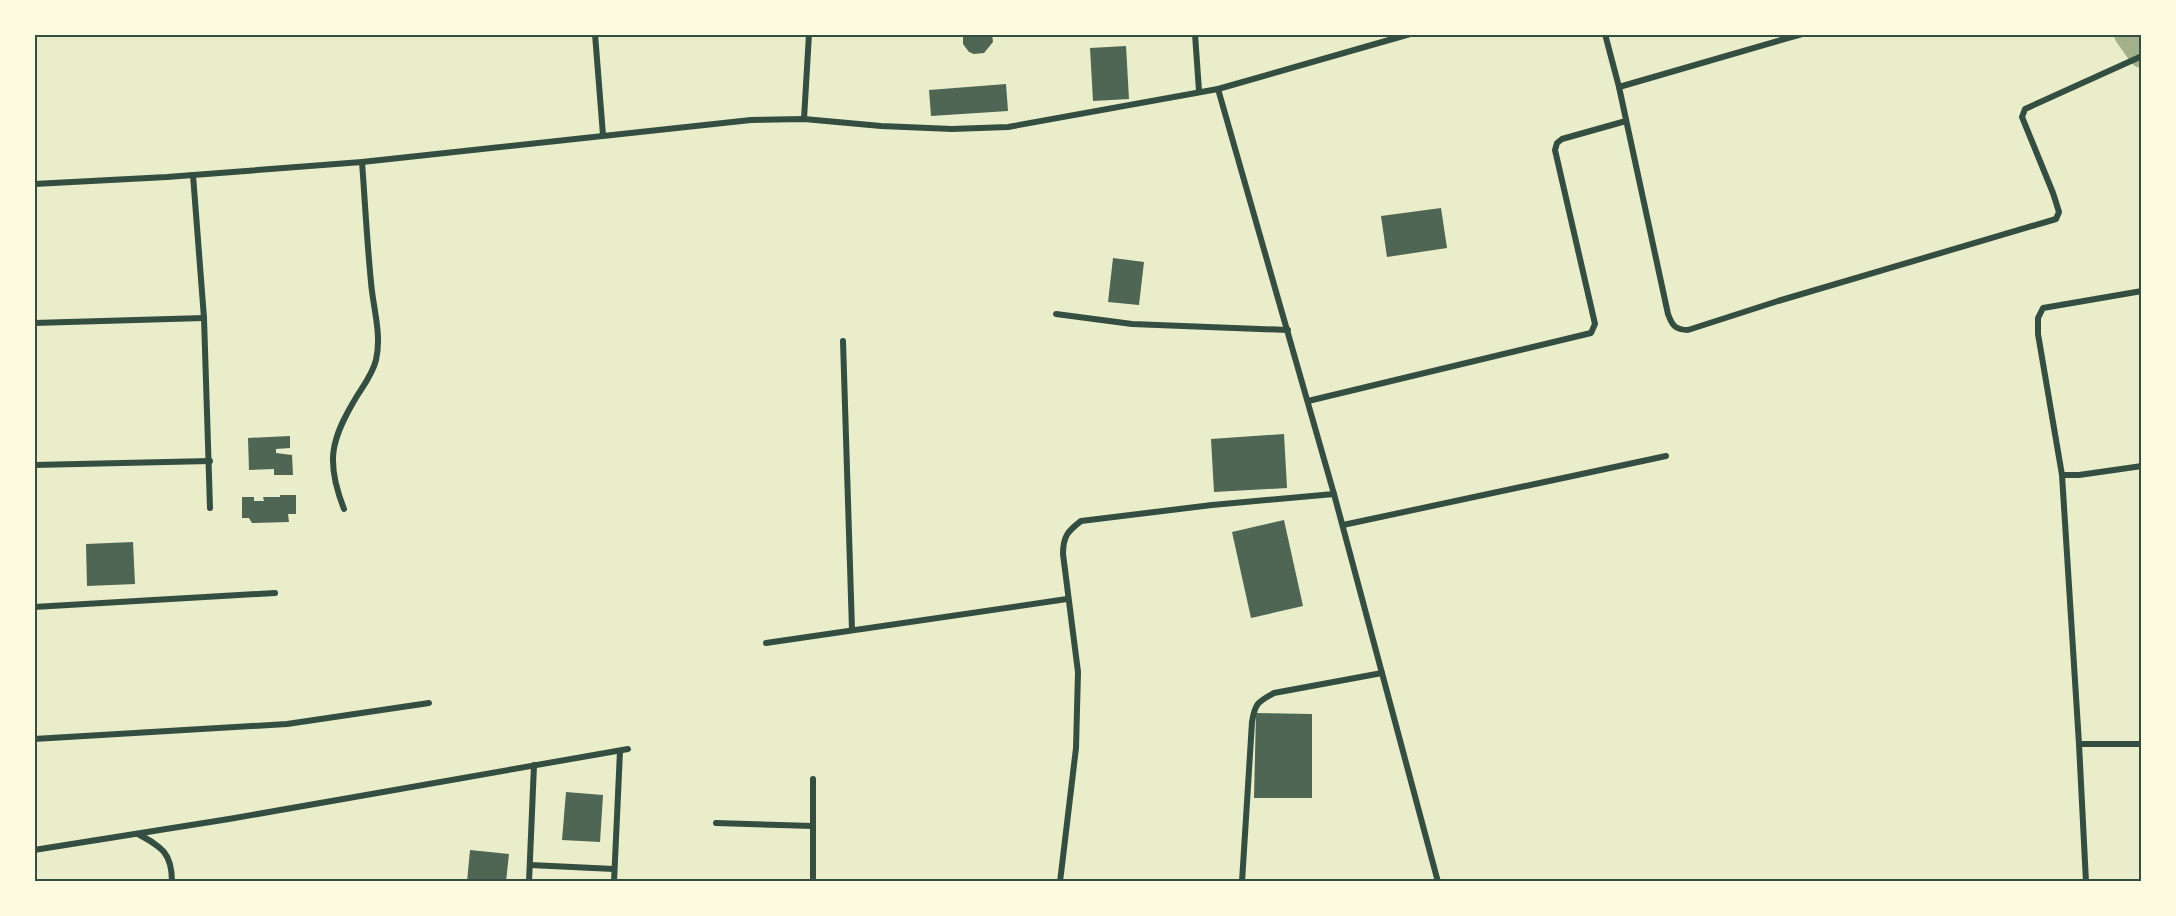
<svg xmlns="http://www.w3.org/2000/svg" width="2176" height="916" font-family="Raleway,sans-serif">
  <rect width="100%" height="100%" fill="#e9edc9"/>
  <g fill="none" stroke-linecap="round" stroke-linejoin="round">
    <polyline stroke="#a3b18a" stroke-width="28" points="2128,34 2142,54"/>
  </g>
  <g fill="#4f6655">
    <polygon points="963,34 992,34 993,42 984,53 974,54 969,52 963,44"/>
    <polygon points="1126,46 1129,99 1093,101 1090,48"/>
    <polygon points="1006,84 1008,111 931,116 929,90"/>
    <polygon points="1441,208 1447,248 1387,257 1381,216"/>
    <polygon points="1113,258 1144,262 1139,305 1108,302"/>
    <polygon points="1284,434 1287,488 1214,492 1211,439"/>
    <polygon points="290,436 290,448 276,449 276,453 292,455 293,475 274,475 274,469 249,470 248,438"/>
    <polygon points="280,495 296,495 296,514 288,514 289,522 252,523 249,518 242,518 242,497 254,497 254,501 264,501 263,497 280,497"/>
    <polygon points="1284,520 1303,606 1251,618 1232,532"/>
    <polygon points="133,542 135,584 87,586 86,544"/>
    <polygon points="1256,713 1312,714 1312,798 1254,798"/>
    <polygon points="566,792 603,795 600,842 562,840"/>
    <polygon points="470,850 509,854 506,882 467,882"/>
  </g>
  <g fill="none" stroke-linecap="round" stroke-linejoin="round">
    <g stroke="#344e41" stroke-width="6">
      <polyline points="595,34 603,135"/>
      <polyline points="1195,34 1199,91"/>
      <path d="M 1605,34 L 1619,87 L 1668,314 C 1672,325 1675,330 1688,330 L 1778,301 L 2056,219 L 2059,212 L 2053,193 L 2022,117 L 2025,109 L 2142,56"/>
      <polyline points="1619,87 1802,34"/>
      <polyline points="1218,89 1334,494 1438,882"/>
      <polyline points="804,119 809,34"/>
      <polyline points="193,175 204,318 210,508"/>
      <polyline points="34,184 167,177 362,162 751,120 804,119 881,126 952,129 1008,127 1218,89 1410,34"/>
      <polyline points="1056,314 1132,324 1288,330"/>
      <polyline points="34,323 204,318"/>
      <polyline points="843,341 852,630"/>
      <polyline points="1308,401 1591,333 1595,324 1555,150 1557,143 1562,139 1626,121"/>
      <polyline points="34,465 210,461"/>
      <polyline points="2062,475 2038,334 2038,318 2043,308 2142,291"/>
      <path d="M 344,509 C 325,461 331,439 357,396 C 364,385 373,373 376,360 C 382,334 373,308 371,282 C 367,242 365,202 362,162"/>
      <polyline points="1343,525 1666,456"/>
      <polyline points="34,607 275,593"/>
      <polyline points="766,643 1067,599"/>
      <polyline points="34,739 287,724 429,703"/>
      <polyline points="2079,744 2142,744"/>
      <polyline points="716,823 813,826"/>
      <path d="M 138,834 C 162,847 172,853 172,882"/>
      <polyline points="34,850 229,819 628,749"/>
      <polyline points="530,865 614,869"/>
      <polyline points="529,882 534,765"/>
      <polyline points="614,882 620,751"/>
      <polyline points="813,882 813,779"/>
      <path d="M 1060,882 L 1076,748 L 1078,672 L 1063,554 C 1063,536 1068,531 1081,521 L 1212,505 L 1334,494"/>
      <path d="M 1242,882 L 1252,722 C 1255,704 1257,702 1274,693 L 1382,673"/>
      <polyline points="2086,882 2079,744 2062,475 2079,475 2142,466"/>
    </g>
  </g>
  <rect width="2176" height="916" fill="none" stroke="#fefae0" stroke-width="72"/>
  <rect x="36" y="36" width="2104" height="844" fill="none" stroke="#344e41" stroke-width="2"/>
</svg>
